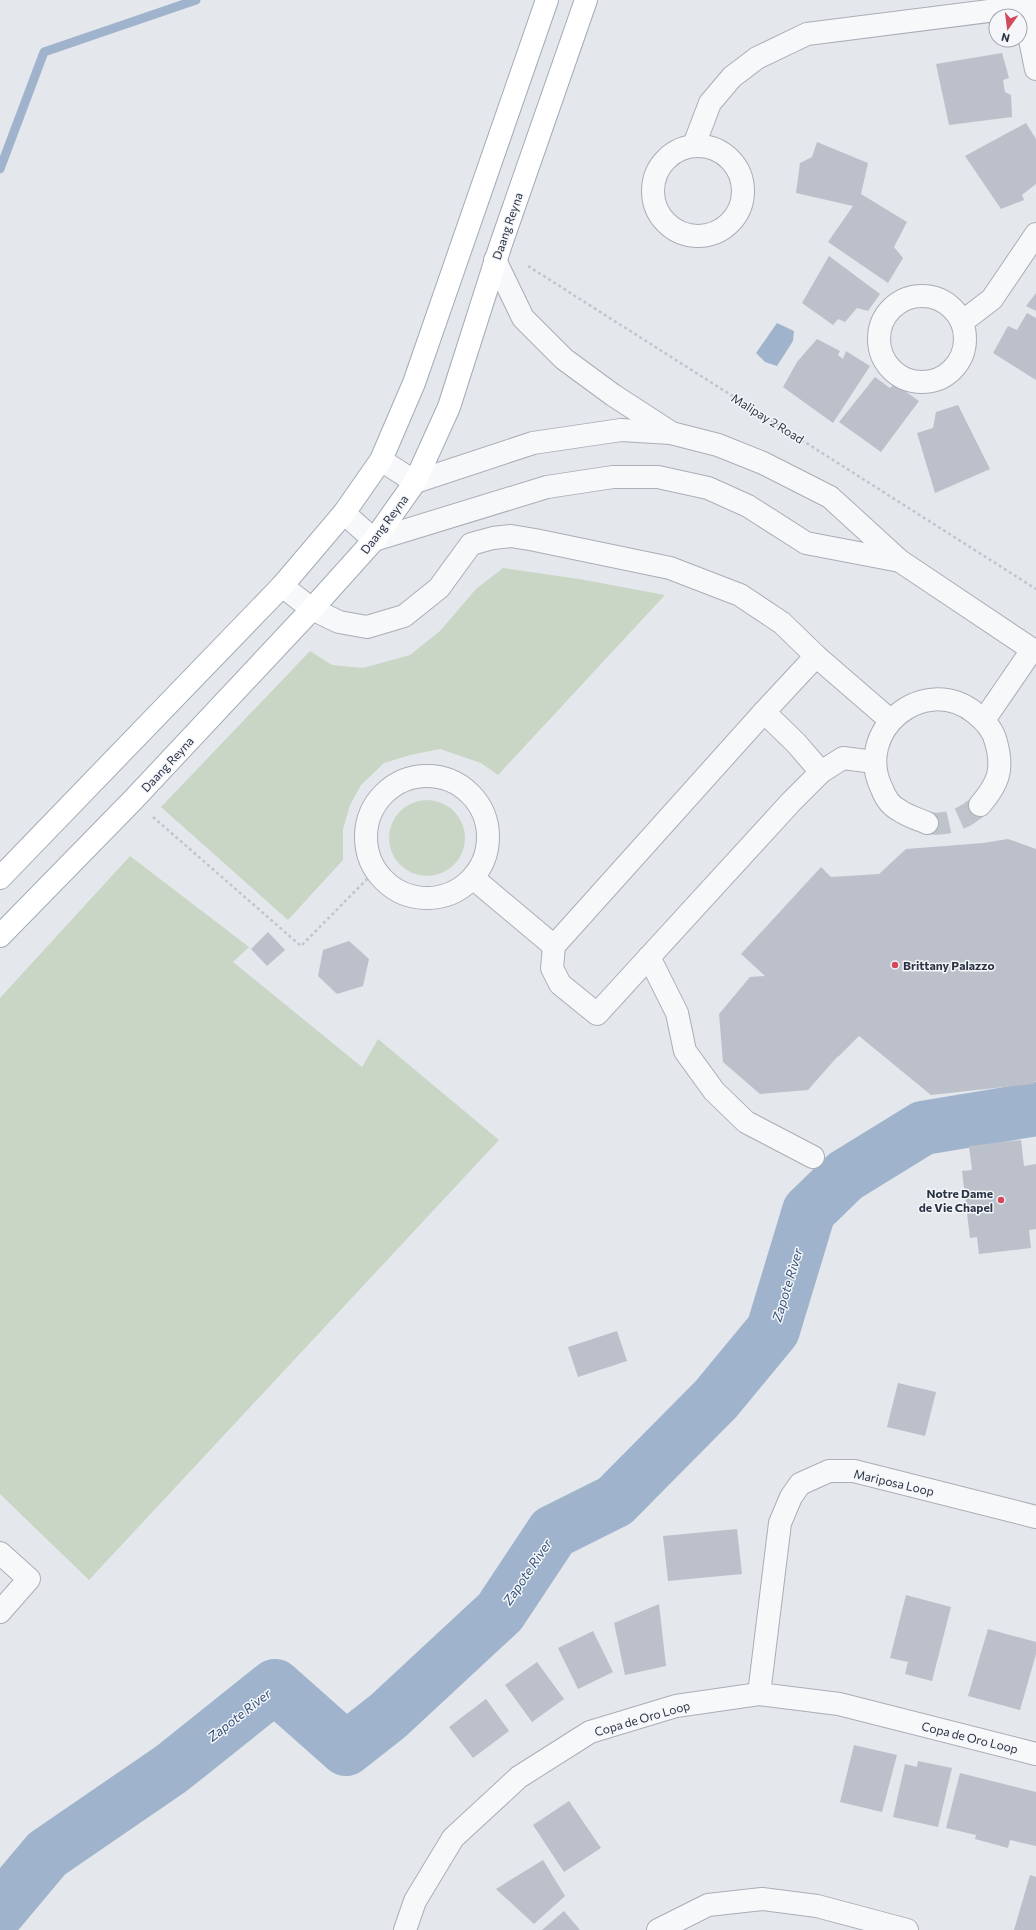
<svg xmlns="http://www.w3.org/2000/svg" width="1036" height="1930" font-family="Commissioner,sans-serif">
  <rect width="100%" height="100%" fill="#e4e7ec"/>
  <g fill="#c9d6c5">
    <polygon points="503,568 579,579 665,595 498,775 481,763 440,749 410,755 384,763 361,785 350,805 343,829 343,860 288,920 161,807 310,651 332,665 363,668 410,655 440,631 476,589"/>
    <circle cx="427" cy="838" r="38"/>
    <polygon points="130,856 249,947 233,962 362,1067 378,1039 499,1140 89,1580 0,1494 0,998"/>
  </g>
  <polygon fill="#9fb4cc" points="777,323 794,331 793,341 777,366 765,362 756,353"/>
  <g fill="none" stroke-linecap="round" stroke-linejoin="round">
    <polyline stroke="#9fb4cc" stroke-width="9" points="0,169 44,52 196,0"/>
    <polyline stroke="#9fb4cc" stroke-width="54" points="0,1910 47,1854 171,1769 275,1686 346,1749 388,1716 500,1612 553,1532 615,1501 716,1399 773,1330 809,1211 845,1176 923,1128 1036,1109"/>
  </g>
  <g fill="#bbc0ca">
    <polygon points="1002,53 1009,78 1003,80 1005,92 1011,95 1012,117 949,125 936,64"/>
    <polygon points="1026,123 1036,139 1036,184 1022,195 1024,200 1001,209 965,156"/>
    <polygon points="817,142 868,163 861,194 907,222 894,247 903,258 888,283 828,242 853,206 796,193 800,163 812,157"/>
    <polygon points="829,256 880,294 868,311 857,308 845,322 838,319 833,325 802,303"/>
    <polygon points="1036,293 1036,311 1026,306"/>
    <polygon points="1027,313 1036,318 1036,380 993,353 1008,326 1017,330"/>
    <polygon points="817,339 840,351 838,355 843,359 846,351 870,366 833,423 783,387 797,362"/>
    <polygon points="875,377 890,388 895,384 919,401 881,452 839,422"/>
    <polygon points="958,405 990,469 935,493 917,433 933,428 936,412"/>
    <polygon points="1008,839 1036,849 1036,1081 1033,1084 931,1095 859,1036 838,1057 838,1056 808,1090 760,1094 723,1062 719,1014 750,977 765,976 741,954 821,867 831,877 879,874 906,849 983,843"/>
    <polygon points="268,932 285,950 267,966 251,949"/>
    <polygon points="349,941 369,959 363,986 337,994 318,976 323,950"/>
    <polygon points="1021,1140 1024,1166 1036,1164 1036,1229 1029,1230 1031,1248 979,1254 977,1237 970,1238 962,1171 972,1170 969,1146"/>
    <polygon points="617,1331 627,1361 578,1377 568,1347"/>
    <polygon points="898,1383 936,1392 925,1436 887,1427"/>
    <polygon points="737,1529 742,1574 668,1581 663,1536"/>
    <polygon points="906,1595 951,1607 932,1681 905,1674 908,1662 890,1658"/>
    <polygon points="659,1604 666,1666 625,1675 614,1623"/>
    <polygon points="988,1629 1036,1642 1036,1654 1020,1710 968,1696"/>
    <polygon points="593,1631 613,1672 578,1689 558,1648"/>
    <polygon points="537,1662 564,1699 532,1722 505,1685"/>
    <polygon points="486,1699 509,1731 473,1758 449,1727"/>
    <polygon points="854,1745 897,1755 882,1812 840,1802"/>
    <polygon points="918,1761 952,1768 938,1827 893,1817 905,1764 917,1767"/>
    <polygon points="960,1773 1036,1792 1036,1846 1010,1840 1008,1848 975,1839 976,1835 946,1828"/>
    <polygon points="569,1801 601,1848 564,1872 533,1825"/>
    <polygon points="543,1860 565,1896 534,1924 496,1889"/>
    <polygon points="1030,1875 1036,1877 1036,1930 1014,1930"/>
    <polygon points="564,1911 580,1930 542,1930"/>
  </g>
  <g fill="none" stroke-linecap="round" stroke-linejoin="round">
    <path stroke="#bfc3cb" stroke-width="22" stroke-dasharray="22 11" stroke-linecap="butt" d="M 927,823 C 948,826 964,819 980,805"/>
    <g stroke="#a9aeb7" stroke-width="24">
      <g id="minor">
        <polyline points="1023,6 1036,69"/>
        <polyline points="694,145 710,103 732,77 757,58 807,34 1036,5"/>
        <circle cx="698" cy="191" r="45"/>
        <polyline points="495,260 523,318 564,359 613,395 670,432"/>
        <circle cx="922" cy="339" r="43"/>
        <polyline points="962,322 992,299 1036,234"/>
        <polyline points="381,460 415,482 533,443 621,430 671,433 718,445 763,463 830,497 900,561 1036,652"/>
        <polyline points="344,513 374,540 547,487 613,477 658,477 708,488 748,506 806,543 900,561"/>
        <polyline points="282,586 312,609 339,622 367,627 404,616 439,588 471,544 493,538 511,536 535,540 670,568 740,595 782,623 816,656 890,720"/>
        <polyline points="816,656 764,712 554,946 552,968 560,984 597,1014 791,802 821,772 843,758 874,762"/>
        <polyline points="764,712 796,743 821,772"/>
        <polyline points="984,720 1032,650"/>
        <circle cx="427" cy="837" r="61"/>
        <path d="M 927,823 C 918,819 907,816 899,810 C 891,806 885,797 882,789 C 853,731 924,672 975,713 C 984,720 993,729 996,742 C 1004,770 998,784 980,805"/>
        <polyline points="473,878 554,946"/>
        <polyline points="649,957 677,1013 685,1051 714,1091 746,1122 813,1157"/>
        <polyline points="0,1553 29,1579 0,1612"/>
        <polyline points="759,1694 780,1523 791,1497 800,1484 829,1471 854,1471 1036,1517"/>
        <polyline points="405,1930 415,1901 453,1838 519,1777 590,1732 676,1706 759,1694 839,1704 1036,1754"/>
        <polyline points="658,1930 708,1905 762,1899 817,1906 907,1930"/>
      </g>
    </g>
    <g stroke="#a3abb8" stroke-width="24">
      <g id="major">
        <polyline points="0,878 282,586 344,513 381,460 414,383 547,0"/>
        <polyline points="0,936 133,800 312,609 374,540 415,482 449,407 500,247 586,0"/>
      </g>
    </g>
    <g stroke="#c2c5cb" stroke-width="2.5" stroke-dasharray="3 3" stroke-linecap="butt">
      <polyline points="528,266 1036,589"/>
      <polyline points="153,817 301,946 376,870"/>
    </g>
    <use href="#minor" stroke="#f7f8fa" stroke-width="22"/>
    <use href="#major" stroke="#fff" stroke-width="22"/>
  </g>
  <g fill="#d1495b" stroke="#f4f6f9" stroke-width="1.5">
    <circle cx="895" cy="965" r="4"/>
    <circle cx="1001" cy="1200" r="4"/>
  </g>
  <g text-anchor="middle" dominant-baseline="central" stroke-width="3" stroke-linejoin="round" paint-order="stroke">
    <g font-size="12" fill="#2b3445" stroke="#f4f6f9">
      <text transform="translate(507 226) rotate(-71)">Daang Reyna</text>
      <text transform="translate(768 418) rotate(32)">Malipay 2 Road</text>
      <text transform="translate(384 524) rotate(-53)">Daang Reyna</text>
      <text transform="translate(167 764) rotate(-47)">Daang Reyna</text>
      <text transform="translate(894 1482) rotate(13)">Mariposa Loop</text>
      <text transform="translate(642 1718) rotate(-16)">Copa de Oro Loop</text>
      <text transform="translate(970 1737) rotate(14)">Copa de Oro Loop</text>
    </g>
    <g font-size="12" font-weight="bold" fill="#2b3445" stroke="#f4f6f9" text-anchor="start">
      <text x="903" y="965">Brittany Palazzo</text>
      <text x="993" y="1193" text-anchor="end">Notre Dame<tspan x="993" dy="14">de Vie Chapel</tspan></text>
    </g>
    <g font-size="13" font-style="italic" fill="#34527a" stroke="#f4f6f9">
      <text transform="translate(787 1285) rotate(-73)">Zapote River</text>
      <text transform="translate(527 1572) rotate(-56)">Zapote River</text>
      <text transform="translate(239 1715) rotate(-38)">Zapote River</text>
    </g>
  </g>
  <g transform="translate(1008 28) rotate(194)"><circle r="19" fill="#f4f6f9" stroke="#a4a8b1"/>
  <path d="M0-3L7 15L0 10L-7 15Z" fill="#d1495b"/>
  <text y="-6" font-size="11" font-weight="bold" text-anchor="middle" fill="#2b3445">N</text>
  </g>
</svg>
